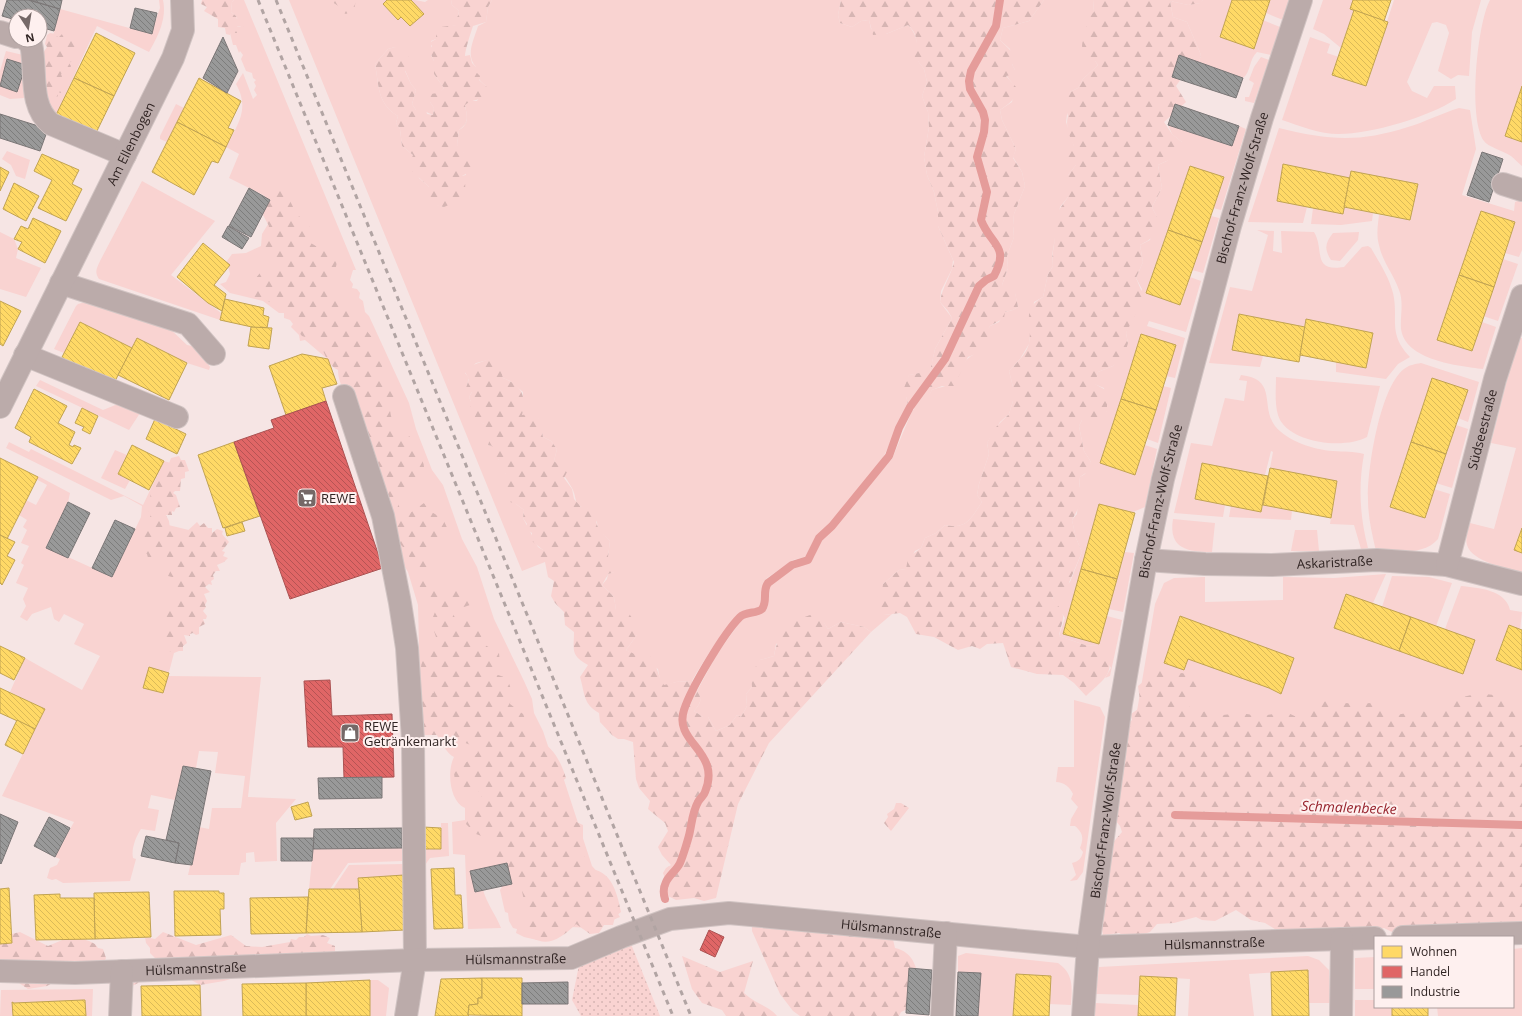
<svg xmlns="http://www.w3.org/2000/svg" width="1522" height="1016" font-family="'Open Sans',sans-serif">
  <defs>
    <pattern id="forest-firs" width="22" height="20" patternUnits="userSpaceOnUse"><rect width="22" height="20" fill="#f9d3d1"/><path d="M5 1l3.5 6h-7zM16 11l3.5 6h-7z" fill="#d6b5b3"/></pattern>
    <pattern id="park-dots" width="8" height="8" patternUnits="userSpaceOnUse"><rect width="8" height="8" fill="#f9d3d1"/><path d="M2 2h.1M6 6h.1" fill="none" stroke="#d6b5b3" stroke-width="1.8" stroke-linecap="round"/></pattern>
    <pattern id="homes-back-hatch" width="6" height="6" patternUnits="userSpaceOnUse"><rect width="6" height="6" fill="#ffd966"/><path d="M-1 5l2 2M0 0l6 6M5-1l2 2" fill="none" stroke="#dbba58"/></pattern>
    <pattern id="shops-back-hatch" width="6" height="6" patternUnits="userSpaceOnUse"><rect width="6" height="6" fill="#e06666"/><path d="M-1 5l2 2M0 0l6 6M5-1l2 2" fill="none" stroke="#b65454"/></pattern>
    <pattern id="industry-back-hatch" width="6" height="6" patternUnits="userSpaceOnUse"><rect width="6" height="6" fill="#999"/><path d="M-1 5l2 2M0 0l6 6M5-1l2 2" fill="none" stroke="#7d7d7c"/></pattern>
  </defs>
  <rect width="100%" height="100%" fill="#f6e5e4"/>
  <g fill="#f9d3d1">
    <path d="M 159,0 L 163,0 C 167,19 158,36 149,52 L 97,26 L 55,117 L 45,104 L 47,59 L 60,9 L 151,34 L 160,8 Z"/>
    <path d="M 234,0 L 244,0 L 356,270 L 353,270 L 350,280 L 353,284 L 352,288 L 357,289 L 360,293 L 359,298 L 363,301 L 365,312 L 369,316 L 409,403 L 416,429 L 432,470 L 443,485 L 462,539 L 477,567 L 494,619 L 524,681 L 532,699 L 534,713 L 543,731 L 550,752 L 564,780 L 592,866 L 603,878 L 613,906 L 620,917 L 594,928 L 571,927 L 537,940 L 524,937 L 516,933 L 517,929 L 513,928 L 509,921 L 508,913 L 505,912 L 500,890 L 502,887 L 498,877 L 481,872 L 471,871 L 475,892 L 483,890 C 487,904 496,915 501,928 L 468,929 L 465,855 L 453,854 L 452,822 L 465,820 L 465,808 C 449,801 447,770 454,757 C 439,749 445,731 421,728 L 418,605 L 408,572 L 400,559 L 381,475 L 374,463 L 344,373 L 305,340 L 300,341 L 299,335 L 291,327 L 293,324 L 290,320 L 284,318 L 284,313 L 279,313 L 263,301 L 230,293 L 220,284 L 226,282 L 230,274 L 227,261 L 232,254 L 246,253 L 261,246 L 262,234 L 276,211 L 269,198 L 229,178 L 239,154 L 226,147 C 238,124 250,109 236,84 L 243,73 L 253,99 L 257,95 L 254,90 L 256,86 L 254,82 L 256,80 L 253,78 L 252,73 L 246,71 L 241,59 L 243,55 L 240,51 L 239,53 L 236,45 L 233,45 L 230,33 L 237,33 L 236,26 L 241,27 L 236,16 L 231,12 L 232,2 Z"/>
    <path d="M 289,0 L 415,0 L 425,2 L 428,0 L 451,0 L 452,5 L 459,11 L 456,25 L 448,27 L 437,35 L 436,39 L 431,41 L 431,55 L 434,61 L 434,74 L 444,88 L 430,102 L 434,108 L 433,115 L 422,110 L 416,110 L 412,104 L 416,90 L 411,84 L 395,47 L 388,49 L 375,64 C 379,85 377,104 398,116 L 396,123 L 400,129 L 402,146 L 413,155 L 419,178 L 429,187 L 433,204 L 444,207 L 462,176 L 466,175 L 464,153 L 457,145 L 459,130 C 470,123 467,117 465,105 L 469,101 L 477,101 L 486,86 C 480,81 475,76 476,67 C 465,55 474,40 478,26 L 486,22 L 488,7 L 492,0 L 841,0 L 838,15 L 840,23 L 852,27 L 861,21 L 869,20 L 871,29 L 886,34 L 908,25 C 918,35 918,47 918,61 L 924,69 L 927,82 L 922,96 L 928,112 L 929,127 L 924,157 L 927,175 L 934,192 L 938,212 L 938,226 L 953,260 L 952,269 L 941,291 L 940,302 L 952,318 L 935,349 L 930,372 L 909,375 L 906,396 L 908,405 L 880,464 L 846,503 L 837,516 L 814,540 L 805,557 L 793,560 L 767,578 L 763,585 L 761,604 L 758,608 C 753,608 748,609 743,612 C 727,623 702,663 692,681 L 676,682 L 664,686 L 660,680 L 658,669 L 626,650 L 637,635 L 616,610 L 614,597 L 602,585 L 607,579 L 608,574 L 614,572 L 608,557 L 610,541 L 598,530 L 597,522 L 588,509 C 572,505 578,499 572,488 C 567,479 560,470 554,461 L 557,449 L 551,441 L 543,437 L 539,419 L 530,415 L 522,415 L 523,392 L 510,381 L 503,378 L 492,359 L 476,363 L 465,373 L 469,378 L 467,385 L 472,392 L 469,397 L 479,420 L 484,424 L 492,436 L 488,445 L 492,446 L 506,474 L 506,482 L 516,504 L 524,510 L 523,518 L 538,547 L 543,550 L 545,562 L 522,571 Z"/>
    <path d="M 1044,0 L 1093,0 L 1094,12 L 1088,32 L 1095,61 L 1098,65 L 1083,79 L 1078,88 L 1070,92 L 1066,122 L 1074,146 L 1076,165 L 1068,175 L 1068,197 L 1060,207 L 1052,256 L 1053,266 L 1048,274 L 1043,297 L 1034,302 L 1029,344 L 1020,359 L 1009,371 L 1013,387 L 1013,401 L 1009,414 L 1000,422 L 987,443 L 989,454 L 979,484 L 977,495 L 982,502 C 971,518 967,530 945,525 L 936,533 L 925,538 L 921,548 L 915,551 L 906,569 L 899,570 L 883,584 L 884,615 L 892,614 L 871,632 L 864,627 L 841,622 L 828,629 L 824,623 L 776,644 L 774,656 L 760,660 L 752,687 L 746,694 L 747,706 L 741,717 L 737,715 L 730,725 L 716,731 L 708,717 L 703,717 L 694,711 C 700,704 703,700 697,691 L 717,654 L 743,618 L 763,613 L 767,609 L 768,591 L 770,585 L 785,573 L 808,562 L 814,557 L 821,540 L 892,459 L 912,411 L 929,395 L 932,390 C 936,388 944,387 948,385 C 958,377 962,360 973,355 L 990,326 L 999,322 L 1005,312 L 1013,310 L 1018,307 L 1015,293 L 1002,285 L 1008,268 L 1007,256 L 1014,237 L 1013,225 L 1014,214 L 1025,186 L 1022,172 L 1013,157 L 1016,149 L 1002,120 L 1000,110 L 1012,102 L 1015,87 L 1006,75 L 1015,70 L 1012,64 L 1010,49 L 1000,40 L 1003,28 L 1029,21 Z"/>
    <path d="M 1203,0 L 1232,0 L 1220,37 L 1254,49 L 1263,20 L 1280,27 L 1271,55 L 1257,52 C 1249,59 1251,72 1243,78 L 1199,62 L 1201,55 L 1187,22 L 1173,17 L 1170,1 L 1188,5 L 1200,3 Z"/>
    <polygon points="1270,0 1290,0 1283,20 1266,13"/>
    <polygon points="1323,0 1353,0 1354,10 1341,48 1324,34 1313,29"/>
    <path d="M 1394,0 L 1481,0 L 1472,32 L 1469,76 L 1458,75 L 1451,79 L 1438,71 L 1449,33 L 1446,25 L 1437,22 L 1432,23 L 1407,82 L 1412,91 L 1427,98 L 1434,86 L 1455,86 L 1456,99 C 1429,117 1371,134 1339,134 C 1319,134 1300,126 1282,120 L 1310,37 L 1330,44 L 1327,53 L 1339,57 L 1332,75 L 1366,86 Z"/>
    <path d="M 1490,0 L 1522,0 L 1522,166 C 1518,163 1515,159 1511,156 C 1504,151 1488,147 1484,141 C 1468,119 1477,24 1490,0 Z"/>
    <polygon points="6,51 23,55 28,84 24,98 10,99 0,95 0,71"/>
    <polygon points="1261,57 1269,60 1254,103 1245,101 1245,97 1249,97 1254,83 1249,80 1254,67"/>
    <polygon points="176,104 184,108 167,142 160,139 160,136"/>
    <path d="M 1459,108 L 1470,110 L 1476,149 L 1462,195 L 1514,211 L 1515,202 L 1522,199 L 1522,250 L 1519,257 L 1505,253 L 1515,222 L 1481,211 L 1438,339 L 1472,351 L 1482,322 L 1496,327 L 1483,369 C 1458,366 1405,360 1401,329 C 1400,316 1404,302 1399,290 C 1394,275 1382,261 1379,245 C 1376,235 1378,224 1379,215 L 1410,220 L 1418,184 L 1351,171 L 1350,178 L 1284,164 L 1277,201 L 1307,207 L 1303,223 L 1248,222 L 1279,128 C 1328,140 1358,143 1408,127 C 1425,122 1442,113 1459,108 Z"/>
    <path d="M 1168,125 L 1231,146 L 1239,126 L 1246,129 L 1221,210 L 1213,208 L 1224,177 L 1190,166 L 1146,293 L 1180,305 L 1190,277 L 1201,281 L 1186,332 L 1149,321 L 1147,326 L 1185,338 L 1175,378 L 1166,376 L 1141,335 L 1101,463 L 1135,475 L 1145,445 L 1157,449 L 1145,507 L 1133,512 L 1099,504 L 1063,634 L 1099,644 L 1107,616 L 1122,620 L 1110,676 L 1105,678 L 1111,668 L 1099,646 L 1085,645 L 1059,636 L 1065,618 L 1052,598 L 1070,582 L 1082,552 L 1076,538 L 1072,520 L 1077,514 L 1080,477 L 1085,474 L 1091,462 L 1084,451 L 1079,426 L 1082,420 L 1107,411 L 1104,388 L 1094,384 L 1098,372 L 1113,366 L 1128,343 L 1126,333 L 1142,289 L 1136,278 L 1143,262 L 1140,245 L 1150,240 L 1157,217 L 1152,207 L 1162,188 L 1158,165 C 1171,160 1176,155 1182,142 L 1172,134 Z"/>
    <polygon points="7,151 30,160 25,179 16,176 11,165 2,159"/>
    <path d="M 142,181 L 215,221 L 171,275 L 221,313 L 220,320 L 99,279 C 94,272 97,268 100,261 Z"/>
    <polygon points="1344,207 1373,213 1372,221 1341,225 1311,224 1313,208"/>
    <polygon points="1211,216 1219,218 1203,273 1192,270"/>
    <path d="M 1257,230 L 1274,231 L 1273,251 L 1282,253 L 1281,231 L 1314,232 C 1325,250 1311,272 1344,267 L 1362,247 L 1368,246 L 1371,248 C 1379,262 1389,277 1393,293 C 1399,319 1387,333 1410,357 L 1398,364 L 1386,379 L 1336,372 L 1336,362 L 1366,368 L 1373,333 L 1307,319 L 1305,327 L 1239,314 L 1232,349 L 1263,356 L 1260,367 L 1209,363 L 1230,287 L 1252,291 L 1268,235 Z"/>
    <polygon points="0,232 14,239 18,249 16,258 41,268 26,297 0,289"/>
    <path d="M 1359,232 L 1358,240 L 1340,261 L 1331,260 C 1324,249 1325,243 1333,233 Z"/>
    <polygon points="1503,259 1518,264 1498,321 1483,316"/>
    <polygon points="86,302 169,328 187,345 197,347 210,367 209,370 187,363 137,338 132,348 80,322 64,353 54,349 76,306 78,304"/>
    <path d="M 1518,337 L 1522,338 L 1522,572 C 1507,568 1472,562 1467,545 C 1465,538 1468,530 1470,523 L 1494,529 L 1516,448 L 1491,443 Z"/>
    <path d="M 1421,363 L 1479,382 L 1468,422 L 1458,418 L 1467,390 L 1432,378 L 1390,506 L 1424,518 L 1434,489 L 1450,494 L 1438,539 C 1424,556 1396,551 1376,551 C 1372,534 1368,517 1368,500 C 1367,470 1380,387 1404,369 C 1409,365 1415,364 1421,363 Z"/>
    <path d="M 1241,375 C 1278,379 1260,406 1275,426 C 1287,441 1314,450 1333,451 C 1344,452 1353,451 1364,454 C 1358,487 1360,517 1368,548 L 1361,549 L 1354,525 L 1330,524 L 1337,481 L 1270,468 L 1273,452 L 1271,451 L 1265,475 L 1202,463 L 1195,499 L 1225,505 L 1223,517 L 1174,513 L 1191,443 L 1212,446 L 1225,398 L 1244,401 L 1247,381 L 1239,380 Z"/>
    <path d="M 1276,377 L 1380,386 L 1367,437 C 1345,449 1294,444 1280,420 C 1274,408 1276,390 1276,377 Z"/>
    <polygon points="40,380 103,410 118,404 140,413 129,430 36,386"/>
    <polygon points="1163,386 1171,388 1158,443 1147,439"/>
    <polygon points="1456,425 1468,429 1452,488 1436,483"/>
    <path d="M 9,442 L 29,452 L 31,449 L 143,505 L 164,461 L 174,464 L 152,521 L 205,534 L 168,676 L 261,677 L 248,797 L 296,799 L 276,823 L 277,861 L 255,862 L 254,852 L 246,853 L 246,862 L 241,863 L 239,875 L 188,875 L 199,827 L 209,829 L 212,808 L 241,808 L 245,776 L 215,773 L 218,752 L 199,751 L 196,768 L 183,766 L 175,800 L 151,795 L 148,808 L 159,810 L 155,831 L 141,829 C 136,836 131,849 133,858 L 136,859 L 130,881 L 63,883 L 56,879 L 52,880 L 47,878 L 50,868 L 57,865 L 60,859 L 55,857 L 74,822 L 2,796 L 45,709 L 10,692 L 25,658 L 82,690 L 100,656 L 74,644 L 84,624 L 64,614 L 59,622 L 54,619 L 51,607 L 32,614 L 27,621 L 20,617 L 26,606 L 23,599 L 28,588 L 16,583 L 24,565 L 21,563 L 29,546 L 21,543 L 27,530 L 23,527 L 27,520 L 19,515 L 26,500 L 36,505 L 47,485 L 36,479 L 38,476 L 70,493 L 68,502 L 46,547 L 112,577 L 141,517 L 142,506 L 124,496 L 111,500 L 6,448 Z"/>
    <polygon points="115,450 127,455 118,474 130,480 125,489 101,478"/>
    <polygon points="1263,505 1292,511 1291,520 1229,517 1231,506 1261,512"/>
    <path d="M 1173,519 L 1215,523 L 1212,552 C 1188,552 1168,549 1173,519 Z"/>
    <polygon points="1295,530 1317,530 1319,551 1291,551"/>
    <polygon points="1125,552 1134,553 1123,612 1109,609 1112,592"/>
    <path d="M 1386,574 L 1373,603 L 1382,607 L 1392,576 L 1429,577 L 1452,583 L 1436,626 L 1445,629 L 1461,586 C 1478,588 1505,589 1510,610 L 1522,612 L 1520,630 L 1509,626 L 1496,660 L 1522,670 L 1522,769 L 1134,729 L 1155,604 L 1164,583 L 1174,578 L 1205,577 L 1205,602 L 1283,600 L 1283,577 L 1334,578 Z"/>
    <path d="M 1074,700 L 1100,707 L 1105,717 L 1083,872 L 1077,880 L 1070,881 L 1076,875 L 1072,863 C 1079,861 1081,859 1083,852 L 1080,848 C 1084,838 1083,833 1075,826 L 1070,826 L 1071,819 L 1078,807 L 1071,799 L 1073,794 C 1070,787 1064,782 1056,782 L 1058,767 L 1074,767 Z"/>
    <polygon points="441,823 448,823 449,856 430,858 425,865 426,929 423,849 441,849"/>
    <polygon points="402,848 403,861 348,863 330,889 309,889 313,849"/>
    <polygon points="404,864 404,875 359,889 333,889 349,865"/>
    <polygon points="1522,948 1522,1016 1438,1016 1437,1007 1513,1007 1513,949"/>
    <path d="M 966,953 L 1058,963 C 1074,974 1072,987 1071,1005 L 1049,1004 L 1051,976 L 1016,974 L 1013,1016 L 978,1016 L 981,973 L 958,972 L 958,956 Z"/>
    <polygon points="1308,956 1319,960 1329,970 1330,1003 1309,1003 1308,970 1249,974 1254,1016 1188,1016 1190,979 1140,976 1139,995 1096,994 1099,967"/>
    <polygon points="1375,957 1375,989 1355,989 1355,958"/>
    <polygon points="370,980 378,980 389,988 386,1016 370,1016"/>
    <polygon points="93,989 92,1016 86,1016 85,1000 14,1003 13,1002 13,1016 0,1016 1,990"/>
    <polygon points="1355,1000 1375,1000 1375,1007 1392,1007 1392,1016 1355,1016"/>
    <polygon points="1095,1003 1138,1005 1138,1016 1094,1016"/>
  </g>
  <g fill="url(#forest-firs)">
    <polygon points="202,0 234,0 232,2 231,12 236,16 237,19 241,19 244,23 243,27 237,26 237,33 230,33 230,35 226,34 225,28 218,27 218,19 204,11 207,7 201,4"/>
    <polygon points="329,0 356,0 354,10 346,14 341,12 340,7"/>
    <path d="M 451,0 L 492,0 L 488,7 L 486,22 L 473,26 C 471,32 465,50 465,56 L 470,55 L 472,63 L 476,67 L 476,72 L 480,76 L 479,80 L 486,86 L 488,92 C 482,101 472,99 465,105 C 467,117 470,122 459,130 L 457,145 L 463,148 L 464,153 L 471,156 L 471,171 L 462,176 C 467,184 466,190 461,198 L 454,199 L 451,204 L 444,207 L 429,204 L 429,187 L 413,172 L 409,166 L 413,155 L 402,146 L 400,129 L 396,123 L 398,116 C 377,104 379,85 375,64 L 388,49 L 395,47 L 408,55 L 412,67 L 405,71 L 411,84 L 416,90 L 412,104 L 416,110 L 426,110 L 427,114 L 433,115 L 434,108 L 430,102 L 430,94 L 438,93 L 444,88 L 434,74 L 434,61 L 429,50 L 432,46 L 429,43 L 436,39 L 436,30 L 441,27 L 456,25 L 455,19 L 458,16 L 459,11 L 452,5 Z"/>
    <path d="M 841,0 L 1044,0 L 1029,21 L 1003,28 L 1000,40 L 1016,56 L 1012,64 L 1015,70 L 1015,74 L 1006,76 L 1016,87 C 1016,100 1010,103 1000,110 L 1002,120 L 1016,149 L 1013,158 L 1022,172 L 1025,186 L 1014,214 L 1013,225 L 1014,237 L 1007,256 L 1008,268 L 1002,285 L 1012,286 L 1015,292 L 1018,307 L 1013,310 L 1005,312 L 1004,318 L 990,326 L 987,333 L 993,339 L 984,345 L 981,352 L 968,357 L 954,386 L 942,386 L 932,390 L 924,406 L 916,410 L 908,405 L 904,388 L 909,375 L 930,371 L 935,349 L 952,318 L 948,311 L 940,302 C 942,287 951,276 954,262 L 938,226 L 938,212 L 934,192 L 927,175 L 924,157 L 929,127 L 928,112 L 922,96 L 927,82 L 924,69 L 914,56 C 918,44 918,34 908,25 L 886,34 L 873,35 L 869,20 L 861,21 L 852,27 L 840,23 L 838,15 Z"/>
    <path d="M 1093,0 L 1203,0 L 1201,3 L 1188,5 L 1170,1 L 1173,17 L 1187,22 L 1201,55 L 1198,66 L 1183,76 L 1176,86 L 1186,102 L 1164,122 L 1172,134 L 1182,142 L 1182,149 L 1171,159 L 1158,165 L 1162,188 L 1152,207 C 1154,212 1158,217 1159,222 C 1162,233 1148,241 1140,245 L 1143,262 L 1136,278 L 1144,297 L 1126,333 L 1128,343 L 1125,353 L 1113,366 L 1098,372 L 1095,384 L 1111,393 L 1107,402 L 1107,411 L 1095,423 L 1082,420 L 1079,426 L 1084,451 L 1091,462 L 1090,470 L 1080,477 L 1079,487 L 1083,493 L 1080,505 L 1072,520 L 1076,538 L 1082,552 L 1065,592 L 1057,594 L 1052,598 C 1068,617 1063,615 1059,636 L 1085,645 L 1099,646 C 1122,669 1103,680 1086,696 L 1074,683 L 1063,675 L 1037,674 L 1011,667 L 1003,643 L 987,644 L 980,649 L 972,646 L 958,650 L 934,637 L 916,634 L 907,617 L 900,613 L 884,615 L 876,611 L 875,600 L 882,592 L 883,584 L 899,570 L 906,569 L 908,558 L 921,548 L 925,538 L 936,533 L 945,525 C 967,530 971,518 982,502 L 977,495 L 979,484 L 989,454 L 987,443 L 995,428 L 1009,414 L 1013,401 L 1013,387 L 1009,371 C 1016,363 1027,354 1029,343 C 1033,323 1020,310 1043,297 L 1048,274 L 1053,266 C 1050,249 1059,242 1051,226 L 1054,217 L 1068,197 L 1068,175 L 1076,165 L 1067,157 L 1074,146 C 1070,137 1065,127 1068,116 L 1065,106 L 1070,92 L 1078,88 L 1083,79 L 1098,65 L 1095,61 L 1086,62 L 1082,46 L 1083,37 L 1088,32 L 1086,26 L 1087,18 L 1094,12 Z"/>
    <polygon points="68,32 72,34 74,33 77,36 75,38 82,41 81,46 79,46 79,51 76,51 77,55 72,51 69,54 75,59 69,63 71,66 70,68 65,70 65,75 63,73 61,74 62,77 59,81 64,85 61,89 63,91 61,93 58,92 58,96 51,101 47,99 39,62 44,57 43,53 47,47 45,44 47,35 50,33 56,34 58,38 63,33 67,34"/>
    <path d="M 281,188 C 294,202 291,212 309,225 L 311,232 L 309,242 L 328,253 L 337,262 L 335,271 L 328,279 L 329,290 C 340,293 343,299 348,308 L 358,311 C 364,322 363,328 372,337 L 372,344 L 380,351 C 382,369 384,380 397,392 C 390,411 387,409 396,428 C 415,436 409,438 416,453 C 418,455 421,457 422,460 C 431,478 409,492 398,502 L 400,510 L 407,515 L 424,503 L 430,511 L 443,519 L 449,532 L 444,541 L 419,557 L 428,561 L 426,581 L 445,589 L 459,589 L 468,594 L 470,605 L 452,611 L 455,618 L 465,619 L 476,623 L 485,645 L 499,653 L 500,664 L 495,674 L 507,678 L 511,689 L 510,704 L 523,714 L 533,737 C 552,745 560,759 566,778 L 559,784 L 560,798 L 570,806 L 572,820 L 583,825 L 583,851 L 588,869 C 611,869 617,892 621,912 L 615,917 L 613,925 L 604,925 L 599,933 L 590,934 L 576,924 C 557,943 539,951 521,926 L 527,916 L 520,881 L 496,876 L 492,861 L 499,848 L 498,842 L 476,834 L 466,824 L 469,817 L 481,804 L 481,793 L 478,791 L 456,790 L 454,773 C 463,762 470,762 478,752 L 473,746 L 463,742 L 446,740 L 439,735 L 421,735 L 419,692 L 424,691 L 434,693 L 432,685 L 426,680 L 421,667 L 422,661 L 437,640 L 431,622 L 437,607 L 420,590 L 416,566 L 410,560 L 408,552 L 400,544 L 396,522 L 387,515 L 382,483 L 397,479 L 386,478 L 377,470 L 358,414 L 368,405 L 373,398 C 368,398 362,400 357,399 C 344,396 338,381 338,370 C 320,361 330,343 302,336 L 297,330 L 301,324 L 289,315 L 293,313 L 277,304 L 254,298 L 251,284 L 260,273 L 272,273 L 279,269 L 261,251 L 269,226 C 260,210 257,205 269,190 Z"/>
    <path d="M 492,358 L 499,363 L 503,378 C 521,385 527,395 522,415 L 535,413 L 539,419 L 546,422 L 542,432 L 543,437 L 551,441 L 557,449 L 554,461 L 567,472 L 564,478 L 572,489 L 574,499 L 581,507 L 585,503 L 588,509 L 593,507 L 597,514 C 593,526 603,534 610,541 L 608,557 L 613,559 L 611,562 L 615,572 L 608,574 L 602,585 L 614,597 L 616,610 L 627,611 L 638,626 L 637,635 L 626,650 L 641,657 L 649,655 C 658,664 657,676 664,685 L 676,682 L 692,681 C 697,696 707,696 694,711 L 703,717 L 708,717 L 716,731 L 730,725 L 737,715 L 741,717 L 747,706 L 746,694 L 752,687 L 751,674 L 760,660 L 774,656 C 779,630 789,622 813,614 L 821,618 L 828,629 L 841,622 L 864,627 L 871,632 L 769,743 L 738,804 L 716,898 L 704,901 L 694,898 L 676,900 L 664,894 L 662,889 L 667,884 L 663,873 L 666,868 L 671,865 L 662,855 L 658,847 L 668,831 L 665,823 L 648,809 L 650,801 L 639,788 L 636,779 L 633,742 L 624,739 L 618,739 L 612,735 L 600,722 L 599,713 C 583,704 585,694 580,677 L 588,665 C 570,655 574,650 574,632 L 565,625 L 564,612 L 555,603 L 551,596 L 554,581 L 548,577 L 545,562 L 539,557 L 543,550 L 532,541 L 532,533 L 526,529 L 527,524 L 523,518 L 524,510 L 516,504 L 507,501 L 508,496 L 503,489 L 506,482 L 504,478 L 506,474 L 503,471 L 498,471 L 496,465 L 499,463 L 499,459 L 494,459 L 490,454 L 492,446 L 488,445 L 491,436 L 485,434 L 483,429 L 484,424 L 474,418 L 476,414 L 470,406 L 471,402 L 469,397 L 472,392 L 468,392 L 466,388 L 469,379 L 465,372 L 473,365 Z"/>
    <polygon points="179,456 181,460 185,460 189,471 185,472 185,478 181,479 180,491 175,491 173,493 176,495 180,507 176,508 174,512 172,511 172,515 166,515 169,521 170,529 175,529 177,534 180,534 181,531 184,534 197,522 200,526 204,523 208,528 212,528 212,533 217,529 223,531 222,534 229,542 222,551 225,552 223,556 228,558 224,562 217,565 220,571 216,571 213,575 214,579 211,581 212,585 209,584 205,587 210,592 204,594 207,601 205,605 206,607 203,611 207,616 206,619 203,619 205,624 199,627 199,634 196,635 193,633 190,634 190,636 184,635 187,643 183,646 183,651 179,651 174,653 169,651 171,647 162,637 161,634 163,632 162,630 164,627 169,628 166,620 169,620 166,616 169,611 175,611 174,607 179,605 177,601 179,596 176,595 179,591 176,589 178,585 171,581 172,577 168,576 175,562 173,561 174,560 172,557 169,561 166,555 162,555 160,558 154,559 153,557 148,558 147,554 142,553 141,551 145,547 139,543 139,535 144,535 146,525 152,526 148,521 151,515 147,508 150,505 148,499 151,499 150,494 153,494 152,488 156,488 156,481 160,479 160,475 164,472 161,470 162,467 168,466 171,458"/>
    <path d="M 1161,667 C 1173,675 1185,672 1200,675 L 1202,689 L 1198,697 L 1188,700 L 1190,708 L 1200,713 L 1210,709 L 1223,715 L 1240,713 L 1260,716 L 1286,712 L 1301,719 C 1308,714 1312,706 1320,703 C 1328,699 1335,702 1344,703 C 1355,704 1367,703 1378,703 L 1387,717 L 1421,710 L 1428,713 L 1445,711 C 1456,693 1484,691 1501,697 C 1507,700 1513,708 1517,712 L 1519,740 L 1516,746 L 1522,745 L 1522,927 L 1394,933 L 1384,928 L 1364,934 L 1278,931 L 1265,923 L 1251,920 L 1236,910 L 1215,921 L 1202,920 L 1196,917 L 1174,923 L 1157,924 L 1150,932 L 1138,936 L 1125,936 L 1119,933 L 1103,935 C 1099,917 1102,884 1107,867 C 1110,857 1112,857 1110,846 L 1122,832 L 1120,826 L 1115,820 L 1126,726 L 1132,720 L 1131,714 L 1141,707 L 1138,686 Z"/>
    <polygon points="896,803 901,803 909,808 891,831 884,823 888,817 887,814 894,809"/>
    <path d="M 752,918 L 891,931 L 895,948 C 920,953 921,984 916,1005 L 901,1012 L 899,1016 L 800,1016 L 793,1011 L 780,994 L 752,931 Z"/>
    <polygon points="20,932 48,946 72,936 89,941 95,944 98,948 103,949 106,958 104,963 154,960 155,958 150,953 150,948 146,943 145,937 155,939 163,932 196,945 231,935 246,946 262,947 290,942 291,939 296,940 299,937 304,937 307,934 311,936 323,935 330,938 327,943 335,946 335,953 317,973 306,976 286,973 244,975 224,981 200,985 188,978 167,981 150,979 142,981 126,989 120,989 105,982 54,982 47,986 28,989 10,977 0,980 0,939 3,936"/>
    <path d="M 682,956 L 720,972 L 753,961 L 744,993 C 754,1003 771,1007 777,1016 L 726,1016 L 722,1010 L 702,1003 L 692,989 Z"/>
  </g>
  <polygon fill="url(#park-dots)" points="629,939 660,1016 581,1016 572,1000 580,960"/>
  <g fill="url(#homes-back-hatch)" stroke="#c1a352">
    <polygon points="387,0 411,0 424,14 410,26 401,17 398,20 383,4"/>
    <polygon points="1232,0 1270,0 1254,49 1220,37"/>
    <polygon points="1353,0 1391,0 1384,21 1350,9"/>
    <polygon points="1354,10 1388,22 1366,86 1332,75"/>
    <polygon points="96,33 135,53 114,96 74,78"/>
    <polygon points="74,78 114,96 94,137 55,117"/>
    <polygon points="199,78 241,101 228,128 234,130 226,147 177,122"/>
    <polygon points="1522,86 1522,142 1505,136"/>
    <polygon points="177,122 226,147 218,163 212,161 194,195 152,172"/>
    <polygon points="42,154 79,170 72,184 82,189 66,221 38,208 52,180 34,171"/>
    <polygon points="1283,164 1350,178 1343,214 1277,201"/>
    <polygon points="1190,166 1224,177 1202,242 1168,230"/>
    <polygon points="0,167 9,172 0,191"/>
    <polygon points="1351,171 1418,184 1410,220 1344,207"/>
    <polygon points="14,183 39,196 26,221 3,209"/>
    <polygon points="1481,211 1515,222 1494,287 1459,275"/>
    <polygon points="33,218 61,231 45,263 18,249 22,242 14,239 21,226 28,229"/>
    <polygon points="1168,230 1202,242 1180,305 1146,293"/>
    <polygon points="203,243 230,265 214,285 226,294 222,311 208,303 177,277"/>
    <polygon points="1459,275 1494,287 1472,351 1437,340"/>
    <polygon points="225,299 264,308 263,315 269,317 267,328 261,327 261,329 220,320"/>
    <polygon points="0,301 21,311 3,346 0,344"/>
    <polygon points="1239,314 1305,327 1299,362 1232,350"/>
    <polygon points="1306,319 1373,333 1366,368 1300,355"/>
    <polygon points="80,322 132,348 113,385 61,359"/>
    <polygon points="251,327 272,328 269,349 248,346"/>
    <polygon points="1141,334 1176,345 1156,410 1121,399"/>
    <polygon points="137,338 187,363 169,400 118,375"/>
    <polygon points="302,354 328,359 337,384 322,388 326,401 286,415 269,366"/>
    <polygon points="1432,378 1468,390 1446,454 1411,442"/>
    <polygon points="34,389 67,406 58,423 75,432 69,445 73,447 74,445 81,448 72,464 29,442 31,437 15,428"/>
    <polygon points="1121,399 1156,410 1135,475 1100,463"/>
    <polygon points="82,408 98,416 90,434 82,430 84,427 75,423"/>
    <polygon points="155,419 186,434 177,454 146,439"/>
    <polygon points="234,442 260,516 223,528 198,455"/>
    <polygon points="1411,442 1446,454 1425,518 1390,507"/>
    <polygon points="132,445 164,461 149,490 118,474"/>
    <polygon points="0,458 38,477 7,539 0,535"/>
    <polygon points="1202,463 1268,476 1261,512 1195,499"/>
    <polygon points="1270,468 1337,481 1331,518 1263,505"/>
    <polygon points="1099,504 1135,513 1117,579 1081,569"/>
    <polygon points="242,522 245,531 227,536 225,528"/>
    <polygon points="1522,528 1522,553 1514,550"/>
    <polygon points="0,535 15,542 7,556 15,560 2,585 0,583"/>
    <polygon points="1081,569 1117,579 1099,644 1063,634"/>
    <polygon points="1346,594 1411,617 1399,651 1334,628"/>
    <polygon points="1180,616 1294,658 1281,694 1269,688 1188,659 1184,670 1164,663"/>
    <polygon points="1411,617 1475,640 1463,674 1399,651"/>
    <polygon points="1509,625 1522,630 1522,670 1496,660"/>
    <polygon points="0,646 25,658 14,680 0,673"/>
    <polygon points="149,667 169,673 163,693 143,688"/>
    <polygon points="0,688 45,709 35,729 0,713"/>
    <polygon points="17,720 35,729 23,754 5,745"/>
    <polygon points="308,802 312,816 295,820 291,807"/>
    <polygon points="423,827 441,828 441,849 423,849"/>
    <polygon points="454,868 455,895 461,895 463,928 434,929 431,869"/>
    <polygon points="404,875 405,930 362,932 358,878"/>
    <polygon points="9,888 12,943 0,944 0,889"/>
    <polygon points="309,889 359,889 362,932 306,933"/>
    <polygon points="174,891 219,891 219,893 224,893 224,909 220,909 221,935 175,936"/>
    <polygon points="149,892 151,937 95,939 94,893"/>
    <polygon points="60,894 60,898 94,898 95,939 36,940 34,895"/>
    <polygon points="308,897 306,933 251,934 250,898"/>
    <polygon points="1308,970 1309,1016 1272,1016 1271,972"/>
    <polygon points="1016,974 1051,976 1049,1016 1013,1016"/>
    <polygon points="1140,976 1177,978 1175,1016 1138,1016"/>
    <polygon points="482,978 482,998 478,998 478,1004 469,1005 468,1015 469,1016 435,1016 441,979"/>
    <polygon points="482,978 522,978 522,1016 468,1015 469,1005 478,1004 478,998 482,998"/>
    <polygon points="370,980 370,1016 306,1016 306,983"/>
    <polygon points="306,983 306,1016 243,1016 242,984"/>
    <polygon points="200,985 201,1016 142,1016 141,986"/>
    <polygon points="83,1000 85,1000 86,1016 13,1016 12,1002 14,1003"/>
    <rect x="1392" y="1007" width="36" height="9"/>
  </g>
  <g fill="url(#shops-back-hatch)" stroke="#ab5252">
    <polygon points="326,401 383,568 290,599 234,442 274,428 271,420"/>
    <polygon points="330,680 332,716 392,714 394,777 344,778 343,747 308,747 304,681"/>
    <polygon points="709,930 724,937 715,957 700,950"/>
  </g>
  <g fill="url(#industry-back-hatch)" stroke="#7a7676">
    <polygon points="7,0 28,0 60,9 54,31 40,27 40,16 16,16 16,20 2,16"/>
    <polygon points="30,0 62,0 60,9"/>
    <polygon points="135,8 157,13 152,34 130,28"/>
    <polygon points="223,37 238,71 227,93 203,78"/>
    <polygon points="1179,55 1243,78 1236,98 1172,77"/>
    <polygon points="7,59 26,65 17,92 0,86"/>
    <polygon points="1175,104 1239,126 1232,146 1168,125"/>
    <polygon points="0,114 48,129 40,151 0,138"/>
    <polygon points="1482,152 1503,159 1489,202 1467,195"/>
    <polygon points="249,188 270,200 251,237 229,226"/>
    <polygon points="228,226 249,238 242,249 222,237"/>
    <polygon points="68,502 90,513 68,558 46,548"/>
    <polygon points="115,520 135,529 112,577 92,568"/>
    <polygon points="183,766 211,771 192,865 175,863 179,843 166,840"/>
    <polygon points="382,777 382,798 319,799 318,778"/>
    <polygon points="0,814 18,822 1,864 0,863"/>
    <polygon points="49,817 70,828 55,857 34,846"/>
    <polygon points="402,828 402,848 313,849 314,829"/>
    <polygon points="146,836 179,843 175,863 141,856"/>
    <polygon points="281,838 314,838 312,861 281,861"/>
    <polygon points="507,863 512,884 475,892 470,871"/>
    <polygon points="909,968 932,970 929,1015 906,1013"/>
    <polygon points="958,972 981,973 978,1016 956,1016"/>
    <polygon points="568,982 568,1004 522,1004 522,983"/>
  </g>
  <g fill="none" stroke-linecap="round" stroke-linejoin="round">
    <g stroke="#e59c9a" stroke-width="8">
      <polyline points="1175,815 1522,825"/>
      <path d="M 665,899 C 663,893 663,888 666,882 C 669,875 677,870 680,863 C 683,856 689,837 690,831 C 692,821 693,811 698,802 C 700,798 704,796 705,792 C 722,751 673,743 684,710 C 691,688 724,633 740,617 C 746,611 757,614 762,609 C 768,601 762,591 768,583 L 792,565 L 808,560 L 819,538 L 832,526 L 889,456 L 899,428 L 910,407 L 945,359 L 979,286 L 986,280 L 994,276 C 1010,245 991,246 981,220 L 987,192 L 977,157 L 984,132 L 985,120 L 983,112 L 970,89 L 969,81 L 971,71 L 996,26 L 1000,0"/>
    </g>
    <g stroke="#d1c4c3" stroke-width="24">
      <g id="minor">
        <polyline points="0,32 16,37"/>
        <path d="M 26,40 L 31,44 C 37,70 28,105 51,124 L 125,155"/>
        <polyline points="1503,184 1522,190"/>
        <polyline points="61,283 188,324 214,354"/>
        <polyline points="25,355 177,417"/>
        <polyline points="344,396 383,516 400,603 407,648 413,740 415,960 406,1016"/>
        <path id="s1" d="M 0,407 L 173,58 L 183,30 L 182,0"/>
        <path id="s2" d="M 1146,560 L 1205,564 L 1272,565 L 1377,560 L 1447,565 L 1522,584"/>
        <path id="s3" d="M 1447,565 L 1495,379 L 1522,296"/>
        <polyline points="1403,937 1522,933"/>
        <path id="s4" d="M 0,971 L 75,973 L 415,960 L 571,958 L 621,937 L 670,919 L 729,913 L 1088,947 L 1375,938"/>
        <polyline points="120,1016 122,971"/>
        <polyline points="942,1016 946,933"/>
        <path id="s5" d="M 1083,1016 L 1088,947 L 1121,704 L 1146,560 L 1163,479 L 1230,226 L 1262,118 L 1301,0"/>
        <polyline points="1341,1016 1342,939"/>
      </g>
    </g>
    <use href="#minor" stroke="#bbabaa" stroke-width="22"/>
    <g stroke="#b1a4a3" stroke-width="3" stroke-dasharray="5 5" stroke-linecap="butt">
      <polyline points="258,0 673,1016"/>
      <polyline points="276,0 691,1016"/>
    </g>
  </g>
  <defs>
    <g id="supermarket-square" transform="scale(1)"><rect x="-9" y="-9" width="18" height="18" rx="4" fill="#756867" stroke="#fef0ef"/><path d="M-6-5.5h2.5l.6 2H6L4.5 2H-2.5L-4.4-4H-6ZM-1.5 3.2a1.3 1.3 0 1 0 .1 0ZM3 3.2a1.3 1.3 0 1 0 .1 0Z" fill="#fff"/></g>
    <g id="shop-square" transform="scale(1)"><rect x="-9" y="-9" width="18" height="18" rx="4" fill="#756867" stroke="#fef0ef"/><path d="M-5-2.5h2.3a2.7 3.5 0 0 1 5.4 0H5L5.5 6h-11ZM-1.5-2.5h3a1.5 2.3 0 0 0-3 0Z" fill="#fff"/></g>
  </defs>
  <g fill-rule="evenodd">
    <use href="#supermarket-square" x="307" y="498"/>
    <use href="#shop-square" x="350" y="733"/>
  </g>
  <g text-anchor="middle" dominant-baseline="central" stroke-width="4" stroke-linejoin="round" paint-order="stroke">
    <g font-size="13" fill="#302423" stroke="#fef0ef">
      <text stroke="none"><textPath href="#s1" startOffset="294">Am Ellenbogen</textPath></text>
      <text stroke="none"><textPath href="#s5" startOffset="845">Bischof-Franz-Wolf-Straße</textPath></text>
      <text stroke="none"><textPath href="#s3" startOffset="140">Südseestraße</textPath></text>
      <text stroke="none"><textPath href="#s5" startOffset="521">Bischof-Franz-Wolf-Straße</textPath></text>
      <text stroke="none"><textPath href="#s2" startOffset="189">Askaristraße</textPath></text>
      <text stroke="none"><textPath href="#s5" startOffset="197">Bischof-Franz-Wolf-Straße</textPath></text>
      <text stroke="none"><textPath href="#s4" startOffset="900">Hülsmannstraße</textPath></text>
      <text stroke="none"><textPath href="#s4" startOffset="1224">Hülsmannstraße</textPath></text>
      <text stroke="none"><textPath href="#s4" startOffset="516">Hülsmannstraße</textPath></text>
      <text stroke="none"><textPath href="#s4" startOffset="196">Hülsmannstraße</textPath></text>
    </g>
    <g font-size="13" fill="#302423" stroke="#fef0ef" text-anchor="start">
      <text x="321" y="498">REWE</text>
      <text x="364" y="726">REWE<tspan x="364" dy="15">Getränkemarkt</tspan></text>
    </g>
    <g font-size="14" font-style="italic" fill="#97222c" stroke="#fef0ef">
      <text transform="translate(1349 807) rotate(2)">Schmalenbecke</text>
    </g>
  </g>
  <rect x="1374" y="936" width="140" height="72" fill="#fef0ef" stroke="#ac9e9d"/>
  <rect x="1382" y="946" width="20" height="12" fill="#ffd966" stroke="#ac9e9d"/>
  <text x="1410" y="956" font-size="12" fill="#302423">Wohnen</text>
  <rect x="1382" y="966" width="20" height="12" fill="#e06666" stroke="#ac9e9d"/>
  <text x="1410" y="976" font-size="12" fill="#302423">Handel</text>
  <rect x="1382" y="986" width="20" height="12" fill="#999999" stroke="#ac9e9d"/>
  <text x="1410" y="996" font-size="12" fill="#302423">Industrie</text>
  <g transform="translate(28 28) rotate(168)"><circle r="19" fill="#fef0ef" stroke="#ac9e9d"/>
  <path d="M0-3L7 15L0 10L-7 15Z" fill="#756867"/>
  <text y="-6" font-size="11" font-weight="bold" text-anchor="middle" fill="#302423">N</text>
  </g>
</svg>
